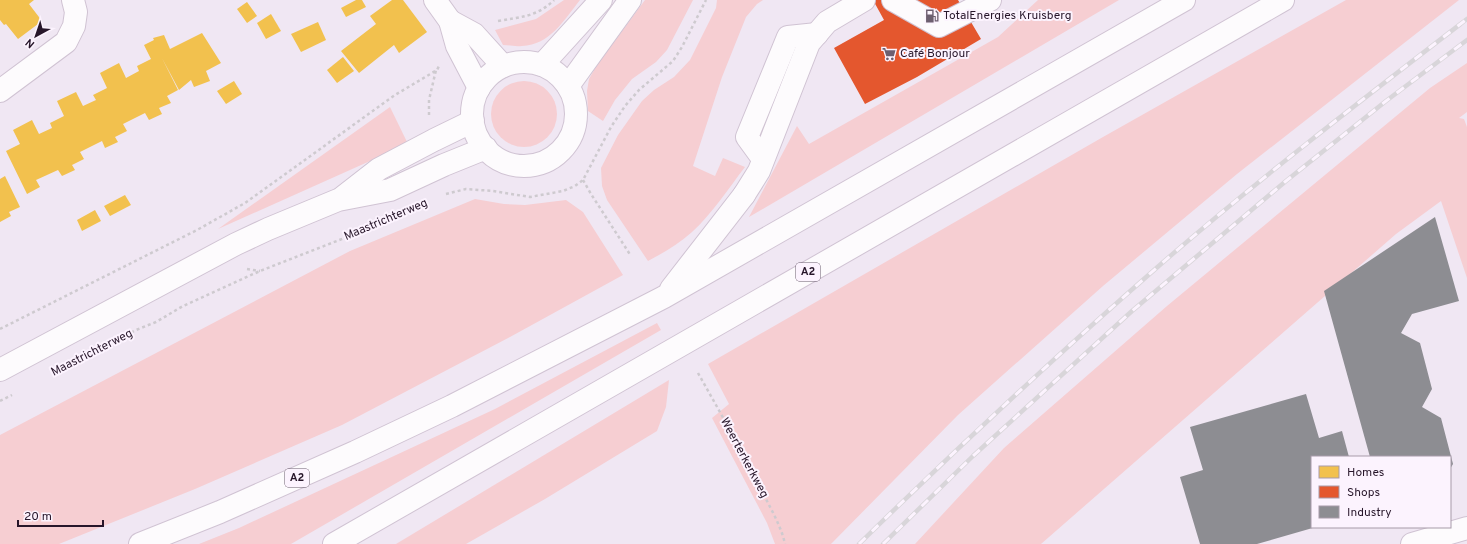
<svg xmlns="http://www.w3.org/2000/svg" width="1467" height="544" font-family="Overpass,sans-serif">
  <rect width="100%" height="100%" fill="#f0e7f3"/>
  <g fill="#f6ced2">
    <path d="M 564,0 L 580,0 C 564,20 550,45 522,46 C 515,47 509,45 503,45 L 495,30 L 536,19 Z"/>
    <polygon points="645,0 693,0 667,50 656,62 632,79 615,100 603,121 588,111 587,91 589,79 597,65"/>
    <path d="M 717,0 L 763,0 L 757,4 L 746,17 L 722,77 L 693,166 L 715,176 L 723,158 L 745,167 C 728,189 712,214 692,232 C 679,244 663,253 648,261 L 607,200 L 602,186 L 601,168 L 618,135 L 642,101 L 654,90 L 674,77 L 690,60 L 716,8 Z"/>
    <polygon points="1038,0 1119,0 749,217 797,126 809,144 998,37"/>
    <polygon points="1346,0 1459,0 1237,174 1103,286 958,415 831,544 775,544 767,523 712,418 729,404 708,364 1103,137"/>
    <polygon points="1467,63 1467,112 1459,118 1464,119 1467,127 1467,278 1441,201 1396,234 1041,544 915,544 1004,448 1167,306 1430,88"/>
    <circle cx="524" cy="114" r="33"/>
    <polygon points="390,107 408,144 218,229"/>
    <polygon points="475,199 504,204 525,205 566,200 583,212 623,275 510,337 342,425 195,489 59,544 0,544 0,435 350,251"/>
    <polygon points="657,323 661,330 291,544 199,544 239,528 495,409"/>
    <polygon points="669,380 666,407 657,431 545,499 466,544 396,544"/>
  </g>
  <g fill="#f2c14e">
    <polygon points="0,0 34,0 29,4 42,21 18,39 6,24 4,25 0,20"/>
    <polygon points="356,0 362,0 366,7 346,17 341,8"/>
    <polygon points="392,0 403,0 427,32 399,53 394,45 359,73 341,51 376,24 370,16"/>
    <polygon points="247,2 257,16 247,23 237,9"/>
    <polygon points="271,14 281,31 266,39 257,23"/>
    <polygon points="318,22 326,40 301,52 291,34"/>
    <polygon points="202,33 221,63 206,71 210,81 194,87 191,80 179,90 162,58 178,90 167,96 171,103 159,108 162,114 149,120 145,113 123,124 127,131 115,137 118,142 105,148 102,141 80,152 84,159 72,165 75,170 62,176 58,170 36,180 40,187 27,194 6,151 20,144 13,130 32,120 39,134 52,128 50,123 64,116 57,101 76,92 83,106 96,100 93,95 107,88 100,73 119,63 126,78 139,71 137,66 151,59 144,45 154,40 153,38 164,35 170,49"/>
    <polygon points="343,57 354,71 337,83 327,70"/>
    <polygon points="234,81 242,94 226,104 217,91"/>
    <polygon points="5,176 20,207 9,212 11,216 0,222 0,179"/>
    <polygon points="125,195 131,205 110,216 104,206"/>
    <polygon points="95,210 101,221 82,231 77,220"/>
  </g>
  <polygon fill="#e4572e" points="873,0 958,0 981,39 917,77 865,104 834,48 884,20"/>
  <g fill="#8d8d92">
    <polygon points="1435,217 1459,301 1412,314 1401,333 1420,343 1432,389 1422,407 1441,418 1453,464 1450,469 1450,457 1370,457 1324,291"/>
    <polygon points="1306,394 1319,438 1342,431 1349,457 1312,457 1312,527 1316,527 1257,544 1200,544 1180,477 1203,470 1190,427"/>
  </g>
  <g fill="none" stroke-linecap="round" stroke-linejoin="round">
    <g stroke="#d0c3d3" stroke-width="24">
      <g id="minor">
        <polyline points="435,0 450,21 457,46 479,88"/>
        <polyline points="893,0 939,26 990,0"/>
        <polyline points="450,21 474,34 503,66"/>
        <polyline points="0,91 66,42 74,26 76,12 73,0"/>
        <polyline points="763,159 747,137 788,37 817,34"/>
        <polyline points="744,195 759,171 809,43 827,22 864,0"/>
        <polyline points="1412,544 1467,528"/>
      </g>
    </g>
    <g stroke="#d0c3d3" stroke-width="24">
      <g id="major">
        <circle cx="524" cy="114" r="52"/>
        <polyline points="542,65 601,0"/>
        <polyline points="568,86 630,0"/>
        <polyline points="343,197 379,169 434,140 473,121"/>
        <polyline points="0,370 236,244 268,229 338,200 390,190 444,165 486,148"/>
      </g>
    </g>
    <g stroke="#d0c3d3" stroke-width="24">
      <g id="highway">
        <polyline points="671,289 744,195"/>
        <polyline points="140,544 220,512 355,452 452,406 664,297 1184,0"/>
        <polyline points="334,544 1283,0"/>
      </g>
    </g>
    <g stroke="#cecacf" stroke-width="2.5" stroke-dasharray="3 3" stroke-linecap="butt">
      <path d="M 498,21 C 520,17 537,17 554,0"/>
      <polyline points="429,115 429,100 436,70"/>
      <polyline points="583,180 591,194 631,256"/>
      <polyline points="446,194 466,189 493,191 530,197 563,191 575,186 583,180 611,127 625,106 639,90 673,61 682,47 706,0"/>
      <polyline points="247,269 260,271"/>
      <polyline points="0,329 197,230 245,203 395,95 437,70 439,66"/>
      <polyline points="78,360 136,330 156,322 183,306 260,271 347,237 390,218"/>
      <path d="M 698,373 C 720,412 742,451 762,491 C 770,508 781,525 785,544"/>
      <polyline points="0,401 12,395"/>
    </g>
    <use href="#minor" stroke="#fdfbfd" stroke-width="22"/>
    <use href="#major" stroke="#fdfbfd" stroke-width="22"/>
    <use href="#highway" stroke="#fdfbfd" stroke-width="22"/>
    <g stroke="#d8d5d9" stroke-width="4.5">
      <g id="rail">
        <path d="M 859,544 C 957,448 1058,354 1161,264 C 1260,178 1363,99 1467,19"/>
        <polyline points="883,544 973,456 1132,311 1286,181 1386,101 1467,40"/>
      </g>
    </g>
    <use href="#rail" stroke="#fcf3fe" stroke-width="3" stroke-dasharray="9" stroke-linecap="butt"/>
  </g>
  <defs>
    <g id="fuel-bare" transform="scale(1.08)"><path d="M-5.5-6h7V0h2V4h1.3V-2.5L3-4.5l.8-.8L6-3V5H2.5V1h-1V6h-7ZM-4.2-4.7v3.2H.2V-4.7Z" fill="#6d5f70" stroke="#fcf3fe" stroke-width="2.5" paint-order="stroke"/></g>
    <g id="supermarket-bare" transform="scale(1.08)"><path d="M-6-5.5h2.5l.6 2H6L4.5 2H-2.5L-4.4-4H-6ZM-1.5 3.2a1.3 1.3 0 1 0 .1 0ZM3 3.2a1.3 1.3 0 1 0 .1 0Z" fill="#6d5f70" stroke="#fcf3fe" stroke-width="2.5" paint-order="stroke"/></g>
  </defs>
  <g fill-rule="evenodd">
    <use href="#fuel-bare" x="932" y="16"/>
    <use href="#supermarket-bare" x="889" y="54"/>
  </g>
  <g text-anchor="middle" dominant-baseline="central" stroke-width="4" stroke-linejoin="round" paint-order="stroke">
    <g fill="#fcf3fe" stroke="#67586a" stroke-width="1">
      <rect x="796" y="263" width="24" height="18" rx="3"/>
      <rect x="285" y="469" width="24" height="18" rx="3"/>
    </g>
    <g font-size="11" font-weight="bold" fill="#27162a">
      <text x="808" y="272">A2</text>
      <text x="297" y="478">A2</text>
    </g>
    <g font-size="12" fill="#27162a" stroke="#fcf3fe" text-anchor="start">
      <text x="943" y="16">TotalEnergies Kruisberg</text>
      <text x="900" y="54">Café Bonjour</text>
    </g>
    <g font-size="12" fill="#27162a" stroke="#fcf3fe">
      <text transform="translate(386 220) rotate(-23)">Maastrichterweg</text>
      <text transform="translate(92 353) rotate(-27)">Maastrichterweg</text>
      <text transform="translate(744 458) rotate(62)">Weerterkerkweg</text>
    </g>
  </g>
  <rect x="1311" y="456" width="140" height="72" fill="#fcf3fe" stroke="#a79ba9"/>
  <rect x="1319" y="466" width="20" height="12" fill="#f2c14e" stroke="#a79ba9"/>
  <text x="1347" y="476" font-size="12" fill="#27162a">Homes</text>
  <rect x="1319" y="486" width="20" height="12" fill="#e4572e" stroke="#a79ba9"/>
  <text x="1347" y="496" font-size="12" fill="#27162a">Shops</text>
  <rect x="1319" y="506" width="20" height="12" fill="#8d8d92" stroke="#a79ba9"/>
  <text x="1347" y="516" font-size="12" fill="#27162a">Industry</text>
  <g transform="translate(36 36) rotate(220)" stroke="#fcf3fe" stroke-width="3" paint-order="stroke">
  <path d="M0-3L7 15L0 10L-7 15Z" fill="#27162a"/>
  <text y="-6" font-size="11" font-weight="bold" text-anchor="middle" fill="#27162a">N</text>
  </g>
  <path d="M18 520v6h85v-6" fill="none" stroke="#27162a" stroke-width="2"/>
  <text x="24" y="520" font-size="12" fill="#27162a" stroke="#fcf3fe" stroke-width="3" paint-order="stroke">20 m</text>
</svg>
